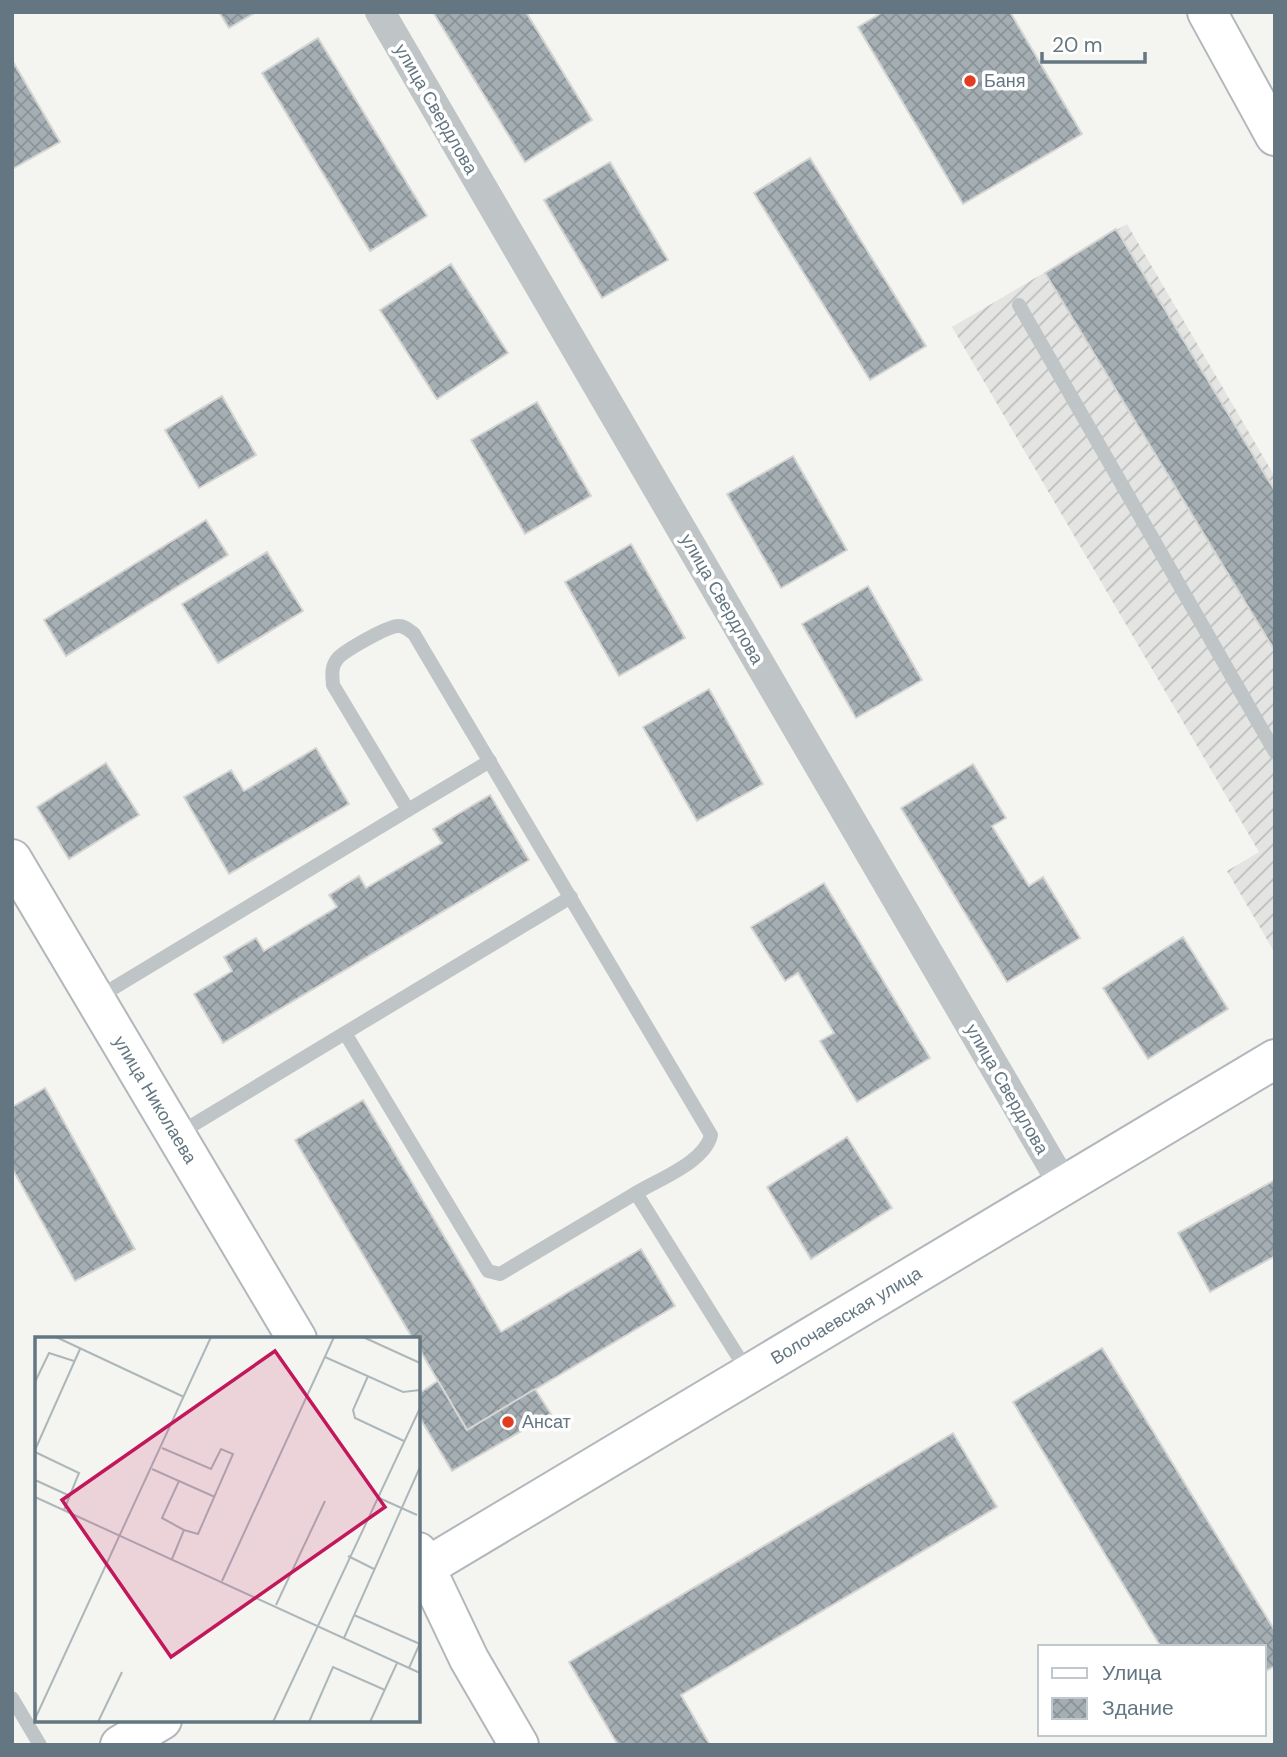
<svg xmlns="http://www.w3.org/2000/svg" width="1287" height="1757" font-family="'DM Sans',sans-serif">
  <defs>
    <pattern id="industrial-furrows" width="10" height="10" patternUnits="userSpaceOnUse" patternTransform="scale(1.75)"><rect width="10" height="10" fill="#e4e5e3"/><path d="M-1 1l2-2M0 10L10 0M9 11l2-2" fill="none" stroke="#bcbebd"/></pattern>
    <pattern id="building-cross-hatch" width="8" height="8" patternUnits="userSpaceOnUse" patternTransform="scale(1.75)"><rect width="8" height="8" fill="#a5afb3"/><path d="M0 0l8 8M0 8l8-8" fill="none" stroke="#8a9397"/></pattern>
  </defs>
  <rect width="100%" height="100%" fill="#f4f4f0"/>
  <polygon fill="url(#industrial-furrows)" points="1127,224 1275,477 1275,953 1227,871 1259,852 952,327"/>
  <g fill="url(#building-cross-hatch)" stroke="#d5d5d3" stroke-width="2">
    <polygon points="219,12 256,12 229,28"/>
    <polygon points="433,12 526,12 592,120 525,162"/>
    <polygon points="883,12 1010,12 1082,134 963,204 858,27"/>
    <polygon points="318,38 427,216 370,251 262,73"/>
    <polygon points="12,60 60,142 12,169"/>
    <polygon points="810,158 926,346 870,380 754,193"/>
    <polygon points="610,162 668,260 602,298 544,200"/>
    <polygon points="1116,229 1275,491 1275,651 1045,273"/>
    <polygon points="451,264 508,353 437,399 380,310"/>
    <polygon points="222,396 256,455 199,488 165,430"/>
    <polygon points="537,402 591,496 525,534 471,440"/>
    <polygon points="793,456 847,550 781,588 727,494"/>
    <polygon points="206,520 228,555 66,656 44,620"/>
    <polygon points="631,544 685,638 619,676 565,582"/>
    <polygon points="267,552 303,611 218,663 182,604"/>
    <polygon points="868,586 922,680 856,718 802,624"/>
    <polygon points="709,689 763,784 697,821 643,727"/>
    <polygon points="316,748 349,804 229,874 184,797 231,770 244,791"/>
    <polygon points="106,763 139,815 69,859 37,807"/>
    <polygon points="973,764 1006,818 992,826 1029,886 1043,877 1080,938 1007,982 901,808"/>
    <polygon points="490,795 529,860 223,1043 194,994 232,971 224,957 256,938 264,951 337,907 329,895 359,876 366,888 442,843 433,829"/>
    <polygon points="824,883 930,1058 857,1102 820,1041 834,1033 798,973 785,981 751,927"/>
    <polygon points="1183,937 1228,1009 1148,1059 1103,988"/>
    <polygon points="45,1088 135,1249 75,1281 12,1168 12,1107"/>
    <polygon points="363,1100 501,1332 641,1249 675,1306 467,1430 418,1347 418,1339 413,1339 295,1140"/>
    <polygon points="847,1137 892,1208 811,1259 767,1187"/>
    <polygon points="1275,1180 1275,1256 1210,1292 1178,1233"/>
    <polygon points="1102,1348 1275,1631 1275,1666 1264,1672 1264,1647 1161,1647 1013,1402"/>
    <polygon points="438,1381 467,1430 535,1389 551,1414 452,1471 418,1415 418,1394"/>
    <polygon points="953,1433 997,1507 681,1695 710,1745 618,1745 569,1662"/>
  </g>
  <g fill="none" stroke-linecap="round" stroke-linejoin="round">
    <g stroke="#b1b7bb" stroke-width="42">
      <g id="secondary">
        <polyline points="1207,12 1275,136"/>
        <path id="s1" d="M 12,859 L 297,1339"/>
        <polyline points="418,1552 469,1659 519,1745"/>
        <path id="s2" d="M 418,1572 L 1275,1059"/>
        <polyline points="120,1745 162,1720"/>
      </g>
    </g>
    <g stroke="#bfc4c6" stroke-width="14">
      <polyline points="1019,305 1275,752"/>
      <polyline points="408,810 490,761"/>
      <path d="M 97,998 L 408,810 L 333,685 C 332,675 331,666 338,658 C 346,650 389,625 399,626 C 404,626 409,630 414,634 L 711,1135 C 705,1162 659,1179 636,1193"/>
      <polyline points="345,1033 571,897"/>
      <polyline points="178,1134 345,1033 488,1271 500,1274 636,1193 749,1374"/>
      <polyline points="12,1698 40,1745"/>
    </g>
    <polyline stroke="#bfc4c6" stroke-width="30" points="380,12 1064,1186"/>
    <use href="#secondary" stroke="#fff" stroke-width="38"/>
  </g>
  <g fill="#e13d23" stroke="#fff" stroke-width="2.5">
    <circle cx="970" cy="81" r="7"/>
    <circle cx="508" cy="1422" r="7"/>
  </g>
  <g text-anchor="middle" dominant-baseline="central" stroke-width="7" stroke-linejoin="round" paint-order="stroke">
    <g font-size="18" fill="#637681" stroke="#fff" text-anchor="start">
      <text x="984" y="81">Баня</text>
      <text x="522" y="1422">Ансат</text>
    </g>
    <g font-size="18" fill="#637681" stroke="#fff">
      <text transform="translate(436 109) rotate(60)">улица Свердлова</text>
      <text transform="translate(722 599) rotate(60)">улица Свердлова</text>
      <text transform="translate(1007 1089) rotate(60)">улица Свердлова</text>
      <text stroke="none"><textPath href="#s1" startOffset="280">улица Николаева</textPath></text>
      <text stroke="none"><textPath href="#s2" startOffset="499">Волочаевская улица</textPath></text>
    </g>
  </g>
  <g transform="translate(35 1337)">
    <rect width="385" height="385" fill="#f4f4f0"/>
    <path fill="none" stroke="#adb7ba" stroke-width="2" d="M 21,0 L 149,60M 328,0 L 385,26M 290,20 L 368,55 L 385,53M 333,39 L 318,73 L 320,81 L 369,104M 0,45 L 14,16 L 39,24M 127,111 L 176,132 L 186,112 L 198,117 L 163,197 L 149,193M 0,113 L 45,12M 0,115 L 44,136 L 29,173M 117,132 L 144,144 L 127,181 L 149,193 L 137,222M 0,143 L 35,159M 144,144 L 180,160M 0,160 L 385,336M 342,160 L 382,178M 313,219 L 339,232M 187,244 L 299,0M 241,268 L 290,164M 319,278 L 385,307M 309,301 L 385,130M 374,331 L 385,306M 0,382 L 176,0M 63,385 L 87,335M 238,385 L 385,71M 274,385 L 298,330 L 350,353M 335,385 L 362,326"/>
    <path fill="#c2185b" fill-opacity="0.15" stroke="#c2185b" stroke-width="3.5" d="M 240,14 L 350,170 L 136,320 L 27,163 Z"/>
    <rect width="385" height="385" fill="none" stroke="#637681" stroke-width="3.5"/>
  </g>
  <rect width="1287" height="1757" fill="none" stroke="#637681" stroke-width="28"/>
  <rect x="1038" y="1645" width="228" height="91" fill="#ffffff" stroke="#c1c8cd" stroke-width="2"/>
  <rect x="1052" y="1668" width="35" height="10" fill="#ffffff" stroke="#c1c8cd" stroke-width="2"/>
  <text x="1102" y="1680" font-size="21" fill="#637681">Улица</text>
  <rect x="1052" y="1698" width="35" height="21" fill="url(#building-cross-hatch)" stroke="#c1c8cd" stroke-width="2"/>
  <text x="1102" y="1715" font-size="21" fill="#637681">Здание</text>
  <path d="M1042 52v10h103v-10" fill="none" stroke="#637681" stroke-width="3.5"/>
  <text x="1052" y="52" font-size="21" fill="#637681" stroke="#ffffff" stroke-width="5" paint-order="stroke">20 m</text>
</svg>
